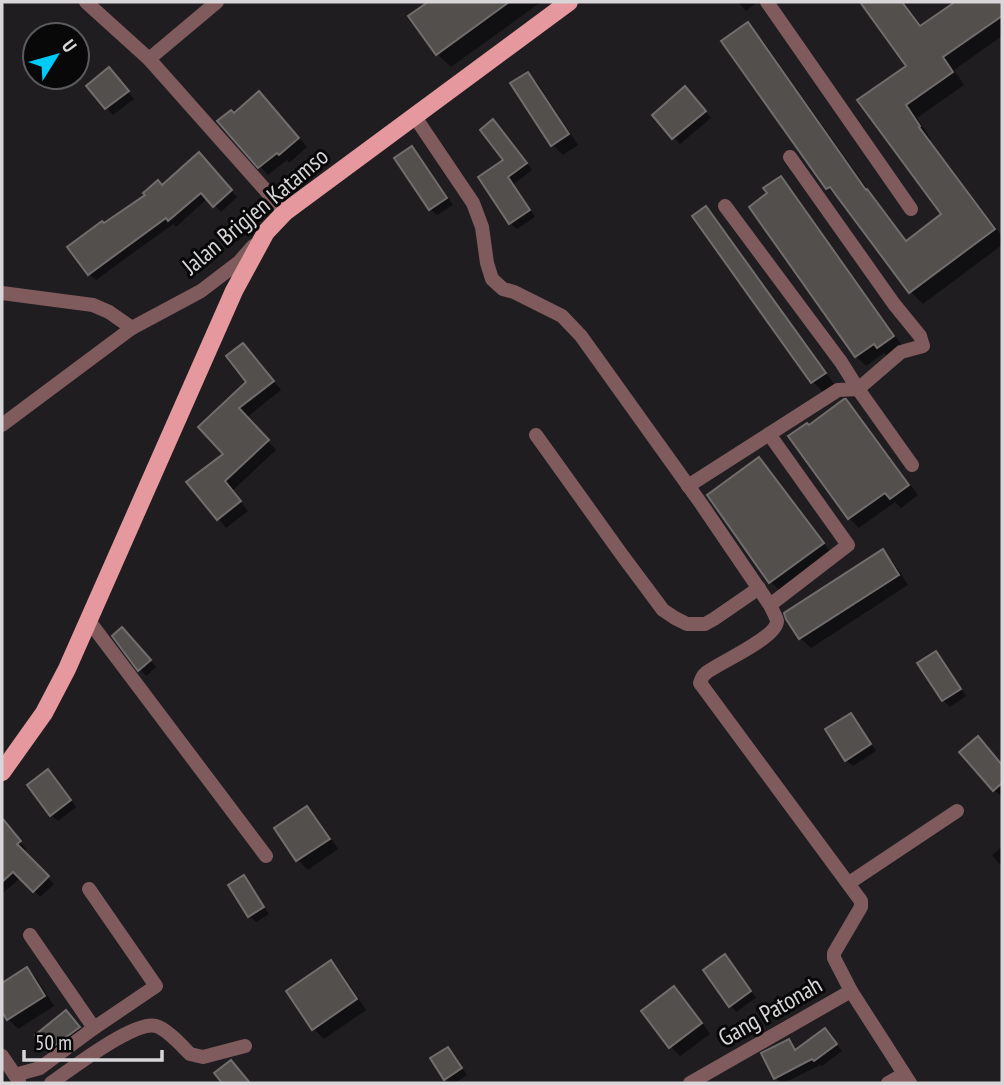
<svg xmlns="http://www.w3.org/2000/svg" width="1004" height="1085" font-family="'PT Sans Narrow',sans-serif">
  <rect width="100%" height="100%" fill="#1f1d20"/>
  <g fill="#0007">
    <polygon points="431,2 541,2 451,67 437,54 410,17"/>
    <polygon points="738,2 753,2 755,4 746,11"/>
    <polygon points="862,2 904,2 922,27 958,2 1002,2 1002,36 954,70 964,85 917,118 931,139 930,140 1002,236 1002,245 923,304 911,292 841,199 840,200 828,188 747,24 760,37 874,198 908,242 943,215 859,101 908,66"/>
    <polygon points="528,74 538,84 578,145 563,155 553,145"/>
    <polygon points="116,76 134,99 113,115 89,86"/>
    <polygon points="691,95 711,118 680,144 654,115"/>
    <polygon points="268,102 307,147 289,163 287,160 268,175 260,166 234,115"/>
    <polygon points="499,128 532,170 514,184 535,217 517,229 510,223 506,161"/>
    <polygon points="411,148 418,154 453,205 437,215 430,209"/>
    <polygon points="205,161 237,197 221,212 208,198 176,227 173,224 96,280 89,274 105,225 162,187"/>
    <polygon points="781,178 791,188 903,347 888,357 884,353 866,366 856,356 769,194"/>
    <polygon points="706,208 716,219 834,384 823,392 813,382 694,217"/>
    <polygon points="251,353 281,390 246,418 276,450 232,491 248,511 226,528 189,483 226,454 200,427 248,382"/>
    <polygon points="845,401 856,412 918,495 901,508 895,502 859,528 849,518 809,427"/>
    <polygon points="758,459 769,469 832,554 780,591 770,581"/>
    <polygon points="883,552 893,562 908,585 811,648 800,638 788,618"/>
    <polygon points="129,636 156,667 146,676 140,669"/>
    <polygon points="936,654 942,660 966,696 950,707 943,700 920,664"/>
    <polygon points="850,715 857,721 876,751 853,766 846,760"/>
    <polygon points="984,745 1002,766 1002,795 1001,796 994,790"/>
    <polygon points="55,778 76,807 58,821 51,815"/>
    <polygon points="307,808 317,818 338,849 308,870 298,860 276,829"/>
    <polygon points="2,820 26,849 22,852 54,884 40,897 21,877 2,894"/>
    <polygon points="1002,847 1002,867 992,855"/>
    <polygon points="244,877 250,884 269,914 256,922 249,916"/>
    <polygon points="725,957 732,963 756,998 736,1012 730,1005"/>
    <polygon points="331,962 341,972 366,1010 324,1039 314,1029 288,991"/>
    <polygon points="27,969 37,979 54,1006 18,1029 8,1019 2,1009 2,985"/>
    <polygon points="674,988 684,998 710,1034 680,1056 670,1046"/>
    <polygon points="72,1019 85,1034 55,1056 48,1050"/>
    <polygon points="831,1036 842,1051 822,1066 820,1065 784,1083 781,1083 776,1078 788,1041 797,1051"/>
    <polygon points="447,1049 454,1055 467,1075 455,1083 450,1083 446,1079"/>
  </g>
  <g fill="#524f4d" stroke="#716d6c" stroke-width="2">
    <polygon points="428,2 509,2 436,55 408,16"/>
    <polygon points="860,2 902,2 920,26 955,2 1002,2 1002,16 943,57 953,72 906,105 920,126 919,127 995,229 909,293 830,187 826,189 721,41 748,22 866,190 867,189 906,241 941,214 857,100 906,66"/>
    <polygon points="109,67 129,91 105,109 86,86"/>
    <polygon points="528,72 569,134 551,146 510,83"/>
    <polygon points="685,86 706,111 672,139 652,115"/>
    <polygon points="259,91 299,138 279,155 277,153 258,168 217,121 231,110 234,113"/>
    <polygon points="493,119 527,163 508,177 530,210 509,224 478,177 503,160 480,130"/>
    <polygon points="412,146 447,198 429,210 394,158"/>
    <polygon points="199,152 232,190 213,207 201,193 168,221 166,218 88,275 67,247 102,221 104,223 145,195 143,193 158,180 162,185"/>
    <polygon points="781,176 894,336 877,348 874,344 855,357 749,207 767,193 763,188"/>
    <polygon points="706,206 826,373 811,383 692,216"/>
    <polygon points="243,343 274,381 239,408 269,440 225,481 241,501 217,520 186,482 223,454 198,427 246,382 226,356"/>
    <polygon points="844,399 846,399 909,485 890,499 885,493 848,519 788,436 807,423 809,425"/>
    <polygon points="759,457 824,543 769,583 707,495"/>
    <polygon points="883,549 899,575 799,639 786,619 784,613"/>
    <polygon points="122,627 151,660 138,671 112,636"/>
    <polygon points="936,651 961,689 942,701 917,663"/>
    <polygon points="851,713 871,744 845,761 825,729"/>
    <polygon points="978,736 1002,765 1002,783 993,791 959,752"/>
    <polygon points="48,769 71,800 50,816 27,785"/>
    <polygon points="307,806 330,839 296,861 274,828"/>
    <polygon points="2,818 21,841 17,844 49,876 33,892 13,872 2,882"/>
    <polygon points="244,875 264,907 248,917 228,885"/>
    <polygon points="725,954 751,991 729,1007 703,970"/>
    <polygon points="331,960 357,999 312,1030 286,991"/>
    <polygon points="27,967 45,996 7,1020 2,1012 2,983"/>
    <polygon points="674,986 702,1023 669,1048 641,1011"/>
    <polygon points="66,1010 80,1027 47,1051 35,1035"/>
    <polygon points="825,1028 837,1044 814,1061 812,1059 774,1079 761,1053 789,1039 795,1050"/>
    <polygon points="448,1047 462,1068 444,1080 430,1058"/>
    <polygon points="231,1060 250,1083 222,1083 214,1073"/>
  </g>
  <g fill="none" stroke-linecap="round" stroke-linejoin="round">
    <g stroke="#805b5d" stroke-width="14">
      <polyline points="86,2 149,59 285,212"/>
      <polyline points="767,2 911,209"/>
      <polyline points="149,59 217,2"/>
      <path d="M 415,117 L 473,203 L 482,227 L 487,263 L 492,279 L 503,289 L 514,292 L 562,316 L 581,336 L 702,505 L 770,605 C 772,610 776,616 777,621 C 777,638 718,663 706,673 C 702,676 702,678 700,683 L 861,901 L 861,907 L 834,953 L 834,958 L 851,991"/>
      <polyline points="790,157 894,304 920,336 923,346 901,352 858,389 912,465"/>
      <polyline points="2,293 93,305 109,312 132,328"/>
      <polyline points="2,425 132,328 201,291 239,262 253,246"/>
      <polyline points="769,434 848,545 770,605"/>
      <polyline points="536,435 622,555 663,610 675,618 687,624 705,624 714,619 759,588"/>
      <polyline points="688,486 838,390 858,389 841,362 725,206"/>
      <polyline points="89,621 266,856"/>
      <polyline points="849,883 957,811"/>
      <polyline points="89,889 156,986 94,1028"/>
      <polyline points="2,1056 19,1081"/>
      <polyline points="15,1075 40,1068 94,1028 30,935"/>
      <path d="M 51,1083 C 70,1070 134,1020 156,1026 C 167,1029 182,1046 190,1054 L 203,1057 L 245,1046"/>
      <polyline points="690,1083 851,991 910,1083"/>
      <polyline points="888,1083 904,1074"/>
    </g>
    <polyline stroke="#e5989d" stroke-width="18" points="2,772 44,713 67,669 234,291 266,232 285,212 569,2"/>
  </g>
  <g text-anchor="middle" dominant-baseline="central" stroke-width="6" stroke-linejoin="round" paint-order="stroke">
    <g font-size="24" fill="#d8d6d8" stroke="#080809">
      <text transform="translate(255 211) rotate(-40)">Jalan Brigjen Katamso</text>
      <text transform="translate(770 1011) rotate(-30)">Gang Patonah</text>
    </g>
  </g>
  <rect width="1004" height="1085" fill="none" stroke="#d8d6d8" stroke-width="7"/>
  <g transform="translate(56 56) rotate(53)"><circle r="33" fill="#080809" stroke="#5b5a5c" stroke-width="2"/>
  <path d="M0-5L12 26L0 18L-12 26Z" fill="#00cbf8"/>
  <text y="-10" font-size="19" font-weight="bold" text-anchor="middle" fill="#d8d6d8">U</text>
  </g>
  <path d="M24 1050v10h138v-10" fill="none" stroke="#d8d6d8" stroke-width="3.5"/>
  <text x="35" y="1050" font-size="21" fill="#d8d6d8" stroke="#080809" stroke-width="5" paint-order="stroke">50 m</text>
</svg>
